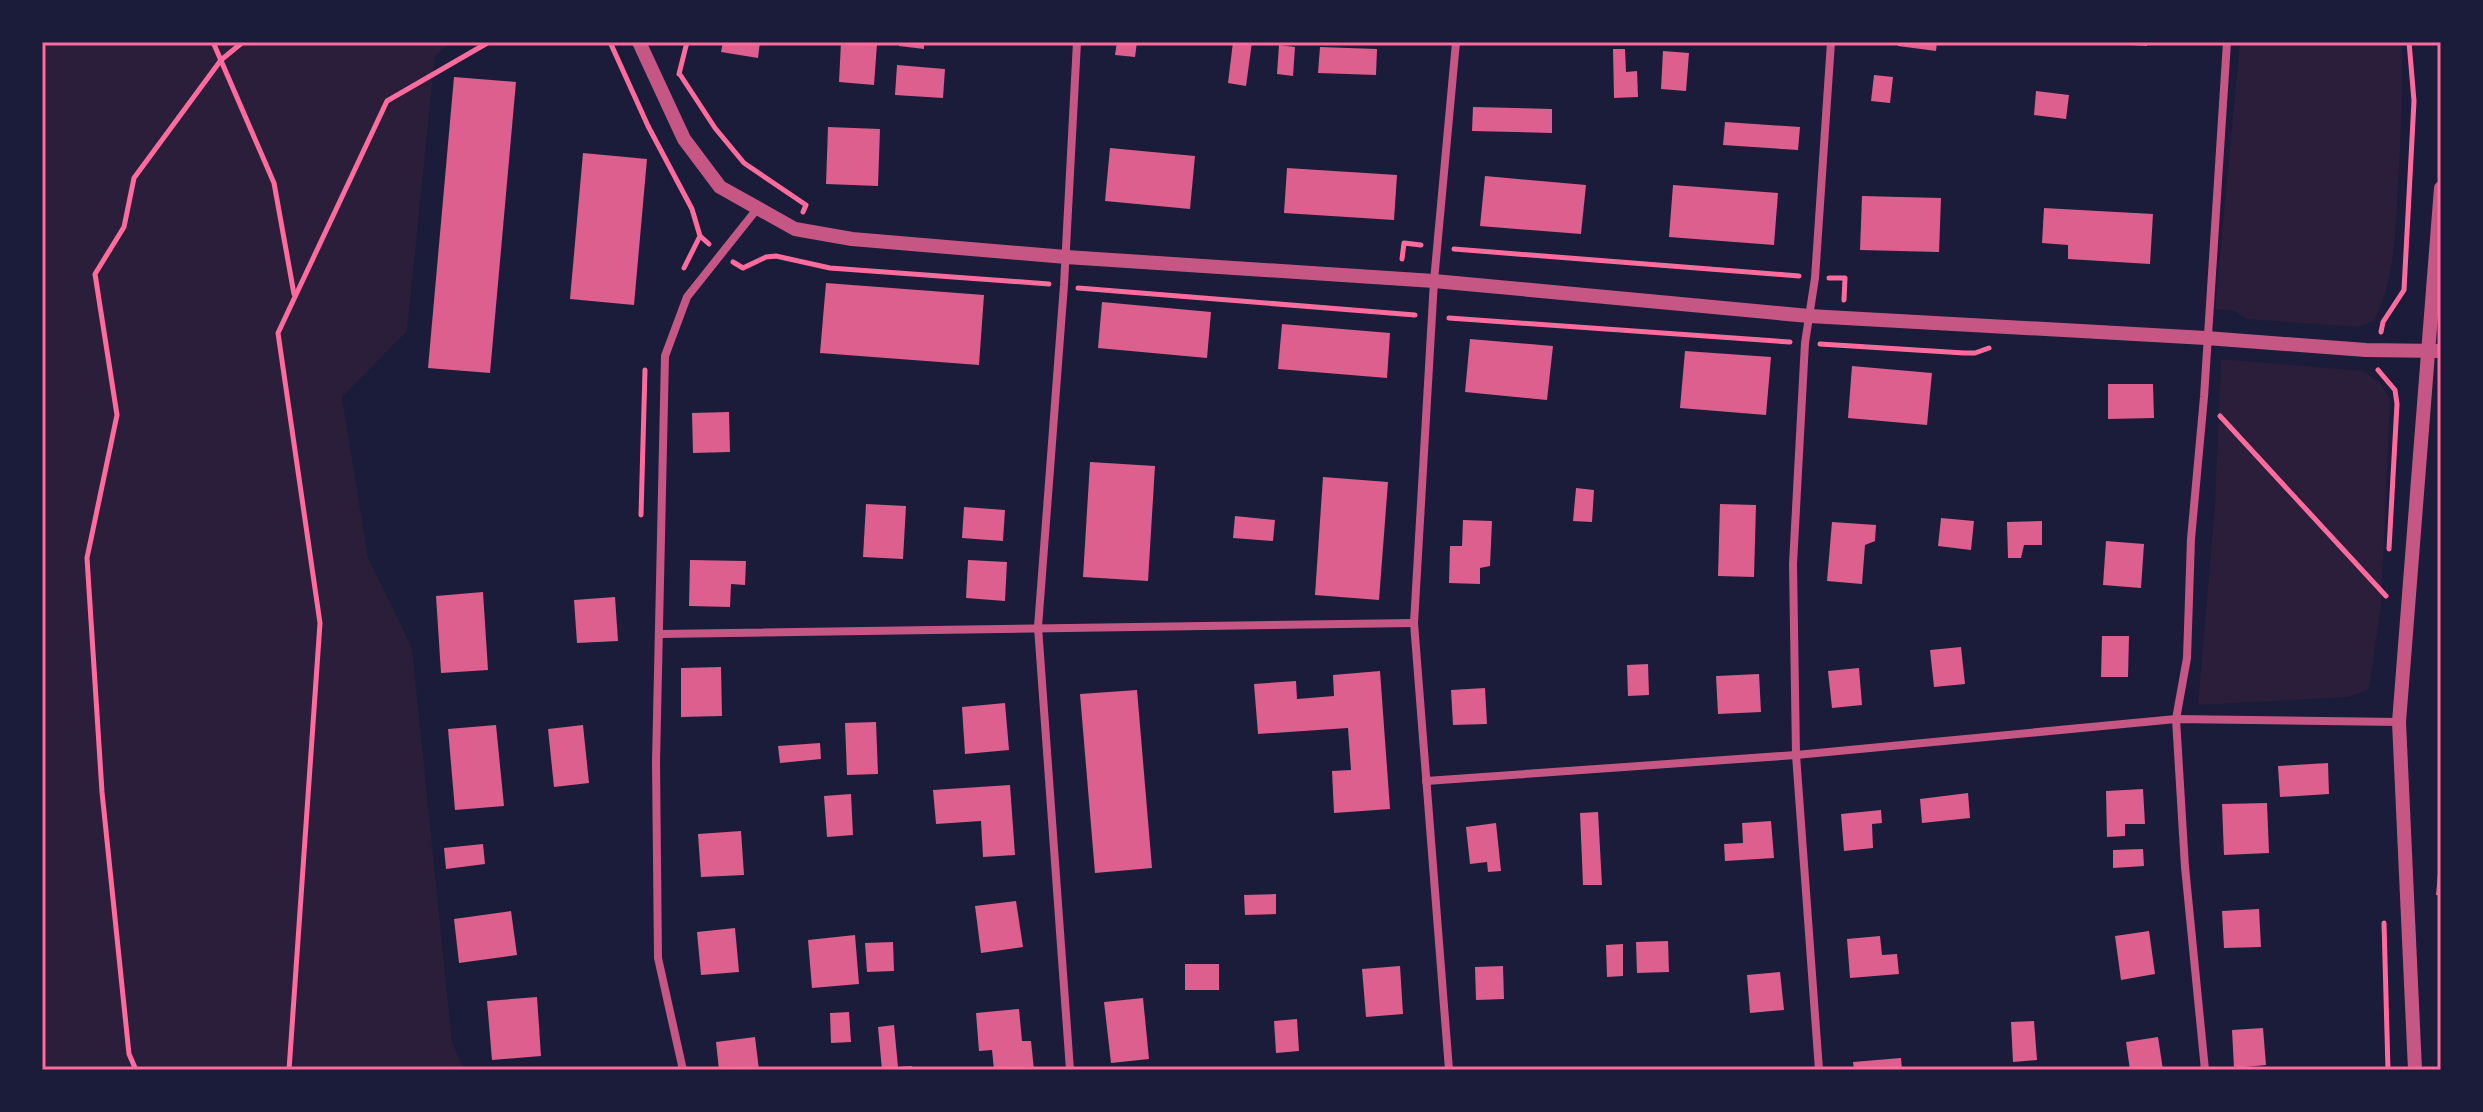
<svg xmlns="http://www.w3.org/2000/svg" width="2483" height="1112" font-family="Inter,sans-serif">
  <rect width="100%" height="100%" fill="#1b1b3a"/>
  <g fill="#2a1e3b">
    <polygon points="46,42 451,42 435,56 407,331 342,397 368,558 412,648 452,1042 464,1070 42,1070 42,62"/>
    <path d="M 2240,42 L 2402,42 C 2403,89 2401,136 2398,183 C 2396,229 2395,279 2374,321 L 2358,327 L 2247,319 L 2235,311 L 2215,309 Z"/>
    <polygon points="2221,359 2363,371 2379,382 2390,399 2381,605 2369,689 2349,697 2198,705 2215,505"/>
  </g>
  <g fill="#dd5f8e">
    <polygon points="723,42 760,42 758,58 721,52"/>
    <polygon points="841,42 877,44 874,85 839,82"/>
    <polygon points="899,42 924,42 924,49 899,46"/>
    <polygon points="1117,42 1137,42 1135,57 1115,55"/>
    <polygon points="1233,42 1252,42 1246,86 1228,83"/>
    <polygon points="1898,42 1937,42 1936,51 1898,46"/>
    <polygon points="2116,42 2147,42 2147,46 2116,44"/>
    <polygon points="1279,45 1295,47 1293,76 1277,74"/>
    <polygon points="1320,47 1377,49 1376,75 1318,73"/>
    <polygon points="1613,49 1625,49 1626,72 1637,71 1638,97 1614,98"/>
    <polygon points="1663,51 1689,53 1686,91 1661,89"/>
    <polygon points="897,65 945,69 943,98 895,95"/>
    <polygon points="1874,75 1893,77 1890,103 1871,101"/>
    <polygon points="454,77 516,82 490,373 428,368"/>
    <polygon points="2036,91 2069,95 2066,119 2034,115"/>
    <polygon points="1473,107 1552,109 1552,133 1472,131"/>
    <polygon points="1725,122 1800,127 1798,150 1723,145"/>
    <polygon points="828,127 880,129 878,186 826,184"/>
    <polygon points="1110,148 1195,156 1190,209 1105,201"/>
    <polygon points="583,153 647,159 634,305 570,299"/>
    <polygon points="1287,168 1397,175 1394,220 1284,213"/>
    <polygon points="1485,176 1586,185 1581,234 1480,226"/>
    <polygon points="1673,185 1778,193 1774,245 1669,237"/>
    <polygon points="1862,196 1941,198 1939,252 1860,250"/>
    <polygon points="2044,208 2153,214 2150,264 2068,259 2068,245 2042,243"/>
    <polygon points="826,283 984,295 979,365 820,353"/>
    <polygon points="1102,302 1211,312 1207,358 1098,348"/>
    <polygon points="1282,324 1390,333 1387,378 1278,369"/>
    <polygon points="1470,339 1553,346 1547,400 1465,392"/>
    <polygon points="1685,351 1771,357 1766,415 1680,408"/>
    <polygon points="1852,366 1932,373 1927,425 1848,418"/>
    <polygon points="2108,384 2153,384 2154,418 2108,419"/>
    <polygon points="729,412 730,452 693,453 692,413"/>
    <polygon points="1090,462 1155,466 1148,581 1083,577"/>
    <polygon points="1323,477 1388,482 1379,600 1315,595"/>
    <polygon points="1576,488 1594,490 1592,522 1573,521"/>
    <polygon points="866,504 906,506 903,559 863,557"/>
    <polygon points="1720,504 1756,505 1754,577 1718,576"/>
    <polygon points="964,507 1005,510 1003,541 962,538"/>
    <polygon points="1235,516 1275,520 1273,541 1233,538"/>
    <polygon points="1941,518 1974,521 1971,550 1938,546"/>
    <polygon points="1463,520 1492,521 1490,566 1480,568 1480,584 1449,583 1450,546 1462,546"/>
    <polygon points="2042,521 2042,545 2024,545 2021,558 2008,558 2007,522"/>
    <polygon points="1832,522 1876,525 1875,541 1865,545 1862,584 1827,581"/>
    <polygon points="2106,541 2144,544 2141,588 2103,585"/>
    <polygon points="690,560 746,561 745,585 731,584 730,607 689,606"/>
    <polygon points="968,560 1007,562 1005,601 966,598"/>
    <polygon points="483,592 488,670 441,673 436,596"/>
    <polygon points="615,597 618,641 577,643 574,600"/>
    <polygon points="2102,636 2129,636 2128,677 2101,677"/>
    <polygon points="1961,647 1965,684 1934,687 1930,650"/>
    <polygon points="1648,664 1649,695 1628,696 1627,665"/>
    <polygon points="721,667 722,716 681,717 681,668"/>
    <polygon points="1859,668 1862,705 1832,708 1828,671"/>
    <polygon points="1380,671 1390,809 1334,813 1332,771 1351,770 1348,728 1258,734 1254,684 1296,681 1297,699 1334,696 1333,675"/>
    <polygon points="1759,674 1761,712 1718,714 1716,676"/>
    <polygon points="1485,688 1487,724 1453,725 1451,690"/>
    <polygon points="1137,690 1152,868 1095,873 1080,694"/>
    <polygon points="1005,703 1009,750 965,754 962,707"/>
    <polygon points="876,722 878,774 847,775 845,723"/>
    <polygon points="496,725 504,806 455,810 448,729"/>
    <polygon points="583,725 589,783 554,787 548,729"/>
    <polygon points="820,743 821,759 780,763 778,746"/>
    <polygon points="2328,763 2329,794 2280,797 2278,766"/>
    <polygon points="1010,785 1015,855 983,857 981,821 936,824 933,790"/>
    <polygon points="2143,789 2145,824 2125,824 2125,836 2107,837 2106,791"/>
    <polygon points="1968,793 1970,818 1922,823 1920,799"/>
    <polygon points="851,794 853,835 827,837 824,796"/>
    <polygon points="2267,803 2269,853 2224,855 2222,804"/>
    <polygon points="1881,810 1882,823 1872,824 1873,848 1844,851 1841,814"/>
    <polygon points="1598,812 1602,885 1583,885 1580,813"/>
    <polygon points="1771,821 1774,858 1725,861 1724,844 1743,843 1742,823"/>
    <polygon points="1496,823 1501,871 1488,872 1487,862 1470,864 1466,827"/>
    <polygon points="741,831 744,875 701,877 698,834"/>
    <polygon points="483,844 485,864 446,869 444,848"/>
    <polygon points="2143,849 2144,866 2113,868 2113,850"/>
    <polygon points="2439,862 2441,862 2441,896 2436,895"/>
    <polygon points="1276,894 1276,914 1245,915 1244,895"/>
    <polygon points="1016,901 1023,947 981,953 975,906"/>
    <polygon points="2259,909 2261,947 2224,948 2222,911"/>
    <polygon points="511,911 517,955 459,963 454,919"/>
    <polygon points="735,928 739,972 701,975 697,932"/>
    <polygon points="2149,931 2155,974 2121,980 2115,936"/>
    <polygon points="855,935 859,984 812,988 808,940"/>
    <polygon points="1880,936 1882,955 1897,954 1899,974 1850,978 1847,939"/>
    <polygon points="1668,941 1669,972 1637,973 1636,942"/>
    <polygon points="893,942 894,971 867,972 865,943"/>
    <polygon points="1623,944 1623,976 1607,977 1606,945"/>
    <rect x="1185" y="964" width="34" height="26"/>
    <polygon points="1400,966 1403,1014 1366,1017 1362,969"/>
    <polygon points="1503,966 1504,999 1476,1000 1475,967"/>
    <polygon points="1780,972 1784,1010 1750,1013 1747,975"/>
    <polygon points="537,997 541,1056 492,1060 487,1001"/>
    <polygon points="1143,998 1149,1059 1111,1063 1104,1002"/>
    <polygon points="1019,1009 1022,1041 1031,1041 1034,1070 994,1070 992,1050 979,1051 976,1013"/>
    <polygon points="849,1012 851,1042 831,1043 830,1013"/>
    <polygon points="1297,1019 1299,1051 1276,1053 1274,1021"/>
    <polygon points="2034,1021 2037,1060 2013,1062 2011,1022"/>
    <polygon points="894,1025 898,1067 912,1066 913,1070 882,1070 878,1027"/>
    <polygon points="2263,1028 2266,1065 2234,1068 2232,1030"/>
    <polygon points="755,1037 759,1070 719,1070 716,1042"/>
    <polygon points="2158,1037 2163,1070 2130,1070 2126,1042"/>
    <polygon points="1901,1058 1902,1070 1854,1070 1853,1062"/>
  </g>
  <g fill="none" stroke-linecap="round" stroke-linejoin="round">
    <g stroke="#ff6b9d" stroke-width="5">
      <polyline points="213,42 274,183 294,294"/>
      <polyline points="610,42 648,126 692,209 700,236 709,244"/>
      <polyline points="679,74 687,42"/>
      <polyline points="681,76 715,128 744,163 806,205 803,212"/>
      <polyline points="1454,249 1799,276"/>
      <polyline points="1402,259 1404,243 1421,245"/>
      <polyline points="733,262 743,268 766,257 776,256 830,268 1049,284"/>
      <polyline points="684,268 700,236"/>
      <polyline points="1829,278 1845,278 1844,300"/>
      <polyline points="1078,288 1415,315"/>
      <polyline points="1449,318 1790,342"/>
      <polyline points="2381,332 2383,322 2404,290 2414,101 2409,42"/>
      <polyline points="1820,344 1964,353 1975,353 1989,348"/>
      <polyline points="2378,370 2395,390 2397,404 2389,549"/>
      <polyline points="2220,416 2386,596"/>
      <polyline points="641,515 645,370"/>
      <polyline points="2384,923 2388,1070"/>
      <polyline points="136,1070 129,1054 102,792 87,558 117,415 95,274 124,227 134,178 221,60 243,42"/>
      <polyline points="289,1070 320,623 278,333 387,101 489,42"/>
    </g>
    <g stroke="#c65784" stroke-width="8">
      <polyline points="660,634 1414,623"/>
      <polyline points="1426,781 1796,755 2176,719 2399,722"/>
      <polyline points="683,1070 658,958 656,762 665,356 687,297 757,209"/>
      <polyline points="1070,1070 1038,627 1064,285 1077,42"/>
      <polyline points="1449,1070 1414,623 1434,281 1456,42"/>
      <polyline points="1819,1070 1796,755 1793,564 1805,343 1815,278 1831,42"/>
      <polyline points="2205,1070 2185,867 2176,719 2187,658 2191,539 2204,397 2227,42"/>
    </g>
    <g stroke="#c65784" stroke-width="14">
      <polyline points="639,42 684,139 720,187 795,229 852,239 1066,257 1434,281 1809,316 2206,338 2366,350 2441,351"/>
      <polyline points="2415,1070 2399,722 2441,188"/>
    </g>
  </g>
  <rect width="2483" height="1112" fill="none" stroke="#1b1b3a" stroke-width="88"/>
  <rect x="44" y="44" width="2395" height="1024" fill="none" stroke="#ff6b9d" stroke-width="3"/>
</svg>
